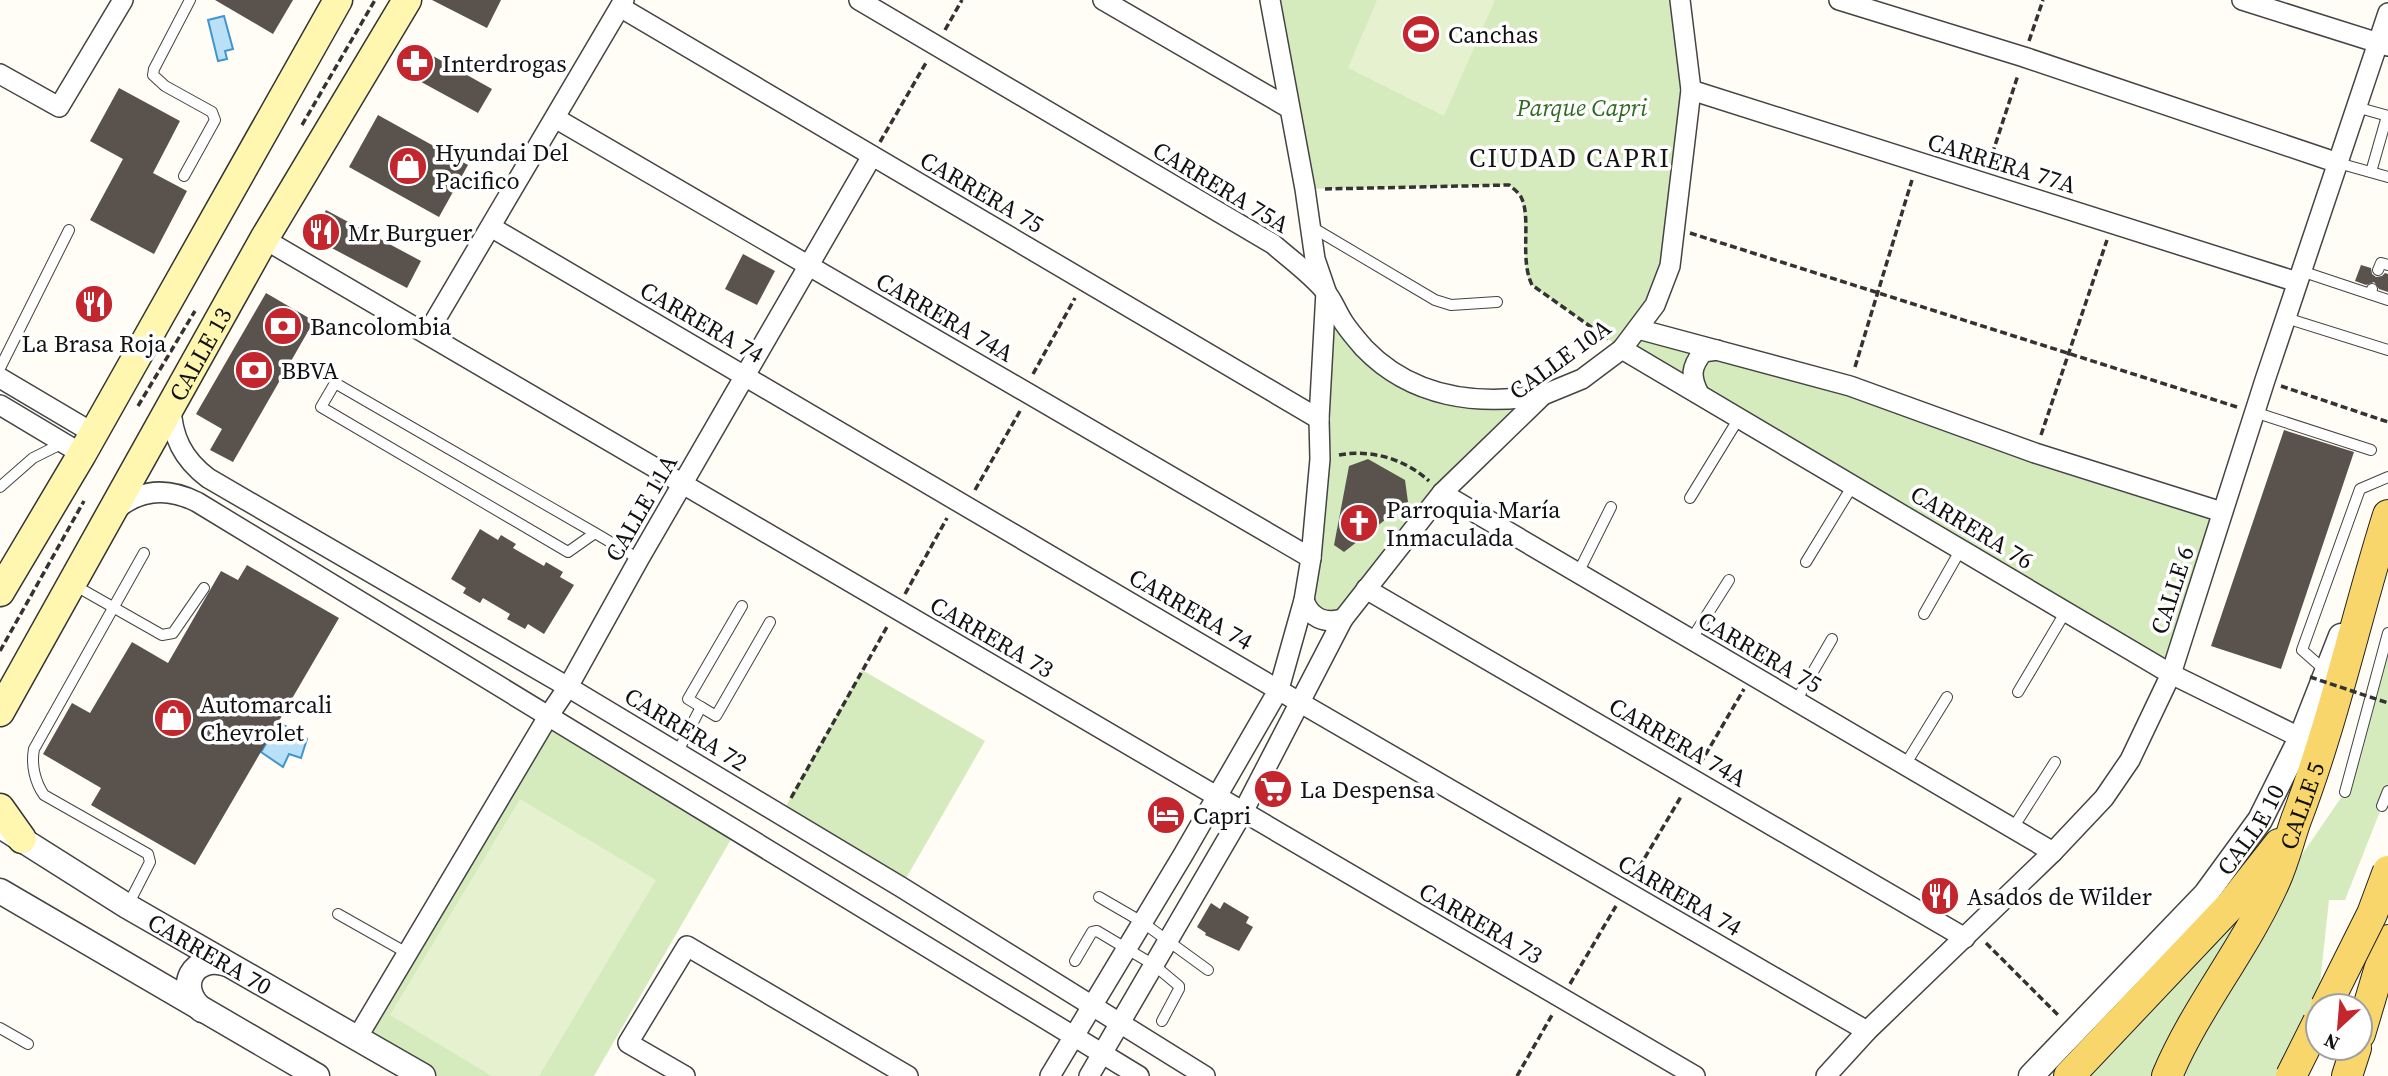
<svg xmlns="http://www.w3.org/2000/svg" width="2388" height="1076" font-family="'Source Serif 4',serif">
  <rect width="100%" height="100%" fill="#fffdf5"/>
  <g fill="#d5ebbd" fill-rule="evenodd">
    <polygon points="1270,0 1680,0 1691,90 1675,229 1639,329 2222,512 2171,674 1622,349 1532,285 1526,274 1523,206 1520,195 1509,185 1305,189"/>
    <path d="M 1326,291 L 1345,325 L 1418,385 L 1543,395 L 1343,619 L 1310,612 ZM 1368,459 L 1334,545 L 1349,467 Z"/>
    <polygon points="2388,633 2388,791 2345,900 2329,900 2310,1076 2069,1076 2231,905 2261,914 2345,792"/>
    <polygon points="862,670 985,741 901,887 781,815"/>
    <polygon points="549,715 737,829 594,1076 423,1076 357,1038"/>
  </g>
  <g fill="#e6f2cf">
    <polygon points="1377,0 1495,0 1444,116 1348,68"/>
    <polygon points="520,799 656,880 539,1076 492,1076 390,1015"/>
  </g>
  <g fill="#b9e0f7" stroke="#3f96cf" stroke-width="2">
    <polygon points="224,16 233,49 225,51 227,59 218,61 208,20"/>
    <polygon points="279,722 307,739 301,758 289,754 283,767 261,752"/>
  </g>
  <g fill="#5a524d">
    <polygon points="215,0 293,0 273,34"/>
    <polygon points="432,0 501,0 487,28"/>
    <polygon points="417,47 492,89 478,113 403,72"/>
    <polygon points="119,88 180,121 153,173 187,191 154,254 90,220 123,159 90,141"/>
    <polygon points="378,115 468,165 439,217 349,167"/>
    <polygon points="326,210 421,261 407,288 311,237"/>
    <polygon points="743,254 775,271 757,305 725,289"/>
    <polygon points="2361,265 2371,268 2372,274 2376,277 2382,276 2385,273 2388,274 2388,292 2379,289 2374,282 2366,285 2355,281"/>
    <polygon points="266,293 314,321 233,462 210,450 222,429 196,414"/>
    <polygon points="2284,430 2354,452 2281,669 2211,646"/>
    <polygon points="1368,459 1405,480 1408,502 1344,552 1334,545 1349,466"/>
    <polygon points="480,529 498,540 501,535 516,544 513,548 544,566 546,562 563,572 560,577 574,585 544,634 528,624 525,629 507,619 510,614 483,598 480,603 463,593 466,588 451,579"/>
    <polygon points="247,565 339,618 195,865 91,805 101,788 43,754 72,703 90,713 132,642 168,663 221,571 238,580"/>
    <polygon points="1224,902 1249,917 1246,923 1253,927 1239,951 1205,935 1206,933 1197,927 1211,903 1220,909"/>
  </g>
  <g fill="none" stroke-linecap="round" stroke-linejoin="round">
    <g stroke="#444" stroke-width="12">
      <g id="service">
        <polyline points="2356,107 2388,116"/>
        <polyline points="2338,163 2388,177"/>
        <polyline points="2371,172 2387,116"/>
        <polyline points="184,176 215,120 212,112 165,86 153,75 154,69 190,0"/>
        <polyline points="1310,226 1435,300 1451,305 1497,302"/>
        <polyline points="2378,270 2381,263 2388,265"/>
        <polyline points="2301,271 2370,294"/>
        <polyline points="2372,289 2370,294 2388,300"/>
        <polyline points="2286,318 2388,350"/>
        <polyline points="0,368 69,230"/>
        <polyline points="2254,412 2371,450"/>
        <polyline points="0,487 33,458 63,443"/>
        <polyline points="1690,498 1739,418"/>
        <polyline points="595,533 568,552 321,407 335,383 595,533 639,559"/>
        <polyline points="1806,562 1853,485"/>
        <polyline points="1578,573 1611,507"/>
        <polyline points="74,585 162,635 173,633 204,588"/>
        <polyline points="1924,614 1961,549"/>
        <polyline points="1691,640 1729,580"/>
        <polyline points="2327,672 2302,650 2360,489 2388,477"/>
        <polyline points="2018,692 2066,611"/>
        <polyline points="1796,701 1832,639"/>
        <polyline points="701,707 688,699 742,606"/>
        <polyline points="677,753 701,707 716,716 770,622"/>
        <polyline points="1905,765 1947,697"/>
        <polyline points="2345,792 2388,633"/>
        <polyline points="2382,806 2388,791"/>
        <polyline points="2013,828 2055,762"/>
        <polyline points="1099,897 1142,922 1208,970"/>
        <path d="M 128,905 L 150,862 L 148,854 L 44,795 C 35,782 31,765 34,749 L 144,553"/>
        <polyline points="338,914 407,953"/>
        <polyline points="1075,961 1092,932 1097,931 1154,965 1179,986 1179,989 1162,1021"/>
        <polyline points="0,1028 28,1044"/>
      </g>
    </g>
    <g stroke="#444" stroke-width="22">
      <g id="minor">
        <path d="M 859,0 L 1273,244 C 1290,259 1311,274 1325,291 C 1333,300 1337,313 1344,323 C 1350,332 1357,340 1364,348 C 1412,398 1478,406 1543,395"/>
        <polyline points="1103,0 1289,108"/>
        <polyline points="1839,0 2024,57 2338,163"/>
        <polyline points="2242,0 2388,46"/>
        <polyline points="620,7 1319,419"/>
        <polyline points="0,74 59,107 123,0"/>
        <polyline points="1691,90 2297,282"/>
        <polyline points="555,118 1311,558"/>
        <polyline points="491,227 1299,702 1867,1031"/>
        <polyline points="264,239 1695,1076"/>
        <polyline points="1638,329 1850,386 2035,453 2222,512"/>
        <polyline points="427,334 624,0"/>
        <polyline points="1622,349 2171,674 2301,738"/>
        <polyline points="0,378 93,433"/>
        <path d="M 1699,394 C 1690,376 1691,367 1703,352 L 1717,350"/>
        <polyline points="0,405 82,454"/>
        <path d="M 171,406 C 172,437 183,459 208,478 L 568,687 L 901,887 L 1205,1076"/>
        <polyline points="1442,493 2053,852"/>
        <path d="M 117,509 C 142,488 169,488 197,502 L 1139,1076"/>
        <polyline points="1366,589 1965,938"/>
        <path d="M 1304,600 C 1310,618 1324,624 1343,619"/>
        <polyline points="357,1038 549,715 568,687 639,559 872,156"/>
        <polyline points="685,1076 628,1043 687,946 908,1076"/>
        <polyline points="1050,1076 1183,855 1279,689 1304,600 1311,558 1320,459 1319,419 1326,291 1315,259 1305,189 1270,0"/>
        <polyline points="1089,1076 1243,812 1343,619 1442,493 1543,395 1582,379 1622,349 1655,305 1670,266 1691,90 1680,0"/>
        <polyline points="1826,1076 1867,1031 2053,852 2104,798 2130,760 2171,674 2265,380 2388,13"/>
      </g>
    </g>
    <g stroke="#444" stroke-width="27">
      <g id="tertiary">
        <path id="s1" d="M 5,829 L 127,906 L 423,1076"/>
        <polyline points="0,891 317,1076"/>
        <path d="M 202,1010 C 175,987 193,953 227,964"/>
        <path id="s2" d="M 2031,1076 L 2206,894 L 2260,820 L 2301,738 L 2341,636"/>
      </g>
    </g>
    <g stroke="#333" stroke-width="31">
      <g id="secondary">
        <polyline points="0,592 82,454 338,0"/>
        <path id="s3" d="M 0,712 L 264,239 L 407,0"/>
        <polyline points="0,808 22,839"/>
      </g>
    </g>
    <g stroke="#222" stroke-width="32">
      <g id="primary">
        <polyline points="2360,1034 2388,940"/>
        <polyline points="2069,1076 2231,905 2279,844"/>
        <path id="s4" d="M 2167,1076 C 2196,1007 2245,949 2275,881 C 2284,861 2289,840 2296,820 C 2334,721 2356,616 2388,515"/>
        <polyline points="2347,1076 2356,1048"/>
      </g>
    </g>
    <g stroke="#333" stroke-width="3.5" stroke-dasharray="7 3.5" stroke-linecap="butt">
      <polyline points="945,30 962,0"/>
      <polyline points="2029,41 2043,0"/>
      <polyline points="302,125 375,0"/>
      <polyline points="880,142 927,61"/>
      <polyline points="1989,164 2018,75"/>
      <path d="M 1325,189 L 1509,185 C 1513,188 1518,192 1521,197 C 1532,218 1519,258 1532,285 L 1608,339"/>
      <polyline points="1690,233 2237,407"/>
      <polyline points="1855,367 1912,180"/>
      <polyline points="1033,374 1075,298"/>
      <polyline points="2281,386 2388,422"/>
      <polyline points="138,406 195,311"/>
      <polyline points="2041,435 2107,240"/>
      <path d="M 1339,455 C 1371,449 1405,459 1429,481"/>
      <polyline points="975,490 1020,411"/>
      <polyline points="905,594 947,518"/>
      <polyline points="0,651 84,501"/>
      <polyline points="1700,764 1744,689"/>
      <polyline points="791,798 888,625"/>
      <polyline points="1634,876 1682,795"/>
      <polyline points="1986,943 2060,1017"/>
      <polyline points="1570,984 1616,906"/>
      <polyline points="1517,1076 1552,1015"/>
    </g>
    <use href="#service" stroke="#fff" stroke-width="10"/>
    <use href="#minor" stroke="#fff" stroke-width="19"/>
    <use href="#tertiary" stroke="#fff" stroke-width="24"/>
    <use href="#secondary" stroke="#fff6b0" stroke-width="28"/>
    <use href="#primary" stroke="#f9d66b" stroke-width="30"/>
    <g stroke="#222" stroke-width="32" stroke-linecap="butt">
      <g id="primary-bridge">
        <polyline points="2326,1006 2372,914 2388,871"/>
        <polyline points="2291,1076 2318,1022"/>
      </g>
    </g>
    <polyline stroke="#333" stroke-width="3.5" stroke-dasharray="7 3.5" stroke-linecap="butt" points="2310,677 2388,703"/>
    <use href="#primary-bridge" stroke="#f9d66b" stroke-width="30"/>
  </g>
  <defs>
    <g id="stadium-disc" transform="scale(2.0125)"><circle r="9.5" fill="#c4262e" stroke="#fff"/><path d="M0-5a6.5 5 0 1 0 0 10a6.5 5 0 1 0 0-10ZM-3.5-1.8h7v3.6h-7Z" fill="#fff"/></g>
    <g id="pharmacy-disc" transform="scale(2.0125)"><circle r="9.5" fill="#c4262e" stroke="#fff"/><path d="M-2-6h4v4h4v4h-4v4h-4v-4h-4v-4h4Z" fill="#fff"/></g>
    <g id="shop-disc" transform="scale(2.0125)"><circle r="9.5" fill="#c4262e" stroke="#fff"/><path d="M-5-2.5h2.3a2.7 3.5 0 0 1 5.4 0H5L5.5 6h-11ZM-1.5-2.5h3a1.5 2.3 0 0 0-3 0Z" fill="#fff"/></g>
    <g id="restaurant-disc" transform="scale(2.0125)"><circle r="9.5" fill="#c4262e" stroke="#fff"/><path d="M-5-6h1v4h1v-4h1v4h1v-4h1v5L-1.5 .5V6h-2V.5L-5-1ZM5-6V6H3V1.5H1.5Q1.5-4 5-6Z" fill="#fff"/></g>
    <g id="bank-disc" transform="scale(2.0125)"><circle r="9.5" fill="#c4262e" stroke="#fff"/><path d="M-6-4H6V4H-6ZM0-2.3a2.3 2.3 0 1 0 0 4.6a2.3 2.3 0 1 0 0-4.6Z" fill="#fff"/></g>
    <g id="church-disc" transform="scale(2.0125)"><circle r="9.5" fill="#c4262e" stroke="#fff"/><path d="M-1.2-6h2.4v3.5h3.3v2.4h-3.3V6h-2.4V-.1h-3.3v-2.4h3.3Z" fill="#fff"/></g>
    <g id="supermarket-disc" transform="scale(2.0125)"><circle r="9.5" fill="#c4262e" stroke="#fff"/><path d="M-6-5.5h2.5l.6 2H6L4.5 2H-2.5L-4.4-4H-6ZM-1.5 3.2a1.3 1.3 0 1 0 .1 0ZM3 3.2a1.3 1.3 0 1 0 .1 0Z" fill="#fff"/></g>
    <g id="hotel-disc" transform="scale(2.0125)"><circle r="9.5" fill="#c4262e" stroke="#fff"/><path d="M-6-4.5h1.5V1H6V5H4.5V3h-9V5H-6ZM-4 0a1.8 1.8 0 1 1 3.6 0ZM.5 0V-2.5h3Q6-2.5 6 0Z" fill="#fff"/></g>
  </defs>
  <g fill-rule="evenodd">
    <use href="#stadium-disc" x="1421" y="34"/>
    <use href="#pharmacy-disc" x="415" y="63"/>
    <use href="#shop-disc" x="408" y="166"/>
    <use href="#restaurant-disc" x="321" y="232"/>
    <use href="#restaurant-disc" x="94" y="304"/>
    <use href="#bank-disc" x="283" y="326"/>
    <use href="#bank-disc" x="254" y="370"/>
    <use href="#church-disc" x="1359" y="523"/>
    <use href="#shop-disc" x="173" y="718"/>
    <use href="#supermarket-disc" x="1273" y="789"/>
    <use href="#hotel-disc" x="1166" y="815"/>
    <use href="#restaurant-disc" x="1940" y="896"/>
  </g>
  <g text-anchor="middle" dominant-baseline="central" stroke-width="7" stroke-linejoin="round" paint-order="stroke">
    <g font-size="24" fill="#111" stroke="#fff" text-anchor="start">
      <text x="1448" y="34">Canchas</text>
      <text x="442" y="63">Interdrogas</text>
      <text x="435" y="152">Hyundai Del<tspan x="435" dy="28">Pacifico</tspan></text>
      <text x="348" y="232">Mr Burguer</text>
      <text x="310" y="326">Bancolombia</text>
      <text x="94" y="343" text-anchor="middle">La Brasa Roja</text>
      <text x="281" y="370">BBVA</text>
      <text x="1386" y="509">Parroquia María<tspan x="1386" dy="28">Inmaculada</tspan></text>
      <text x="200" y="704">Automarcali<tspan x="200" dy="28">Chevrolet</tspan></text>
      <text x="1300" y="789">La Despensa</text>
      <text x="1193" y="815">Capri</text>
      <text x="1967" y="896">Asados de Wilder</text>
    </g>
    <g font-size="24" font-style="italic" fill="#2f6b1f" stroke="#fff">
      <text x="1582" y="107">Parque Capri</text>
    </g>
    <g font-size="24" fill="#111" stroke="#fff">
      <text transform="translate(2002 163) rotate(17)">CARRERA 77A</text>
      <text transform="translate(1221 187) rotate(31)">CARRERA 75A</text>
      <text transform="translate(982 192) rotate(30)">CARRERA 75</text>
      <text transform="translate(945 317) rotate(30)">CARRERA 74A</text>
      <text transform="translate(702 322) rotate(30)">CARRERA 74</text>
      <text stroke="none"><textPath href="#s3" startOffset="410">CALLE 13</textPath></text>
      <text transform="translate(1560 359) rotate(-36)">CALLE 10A</text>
      <text transform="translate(641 508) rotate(-60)">CALLE 11A</text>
      <text transform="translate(1972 527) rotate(31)">CARRERA 76</text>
      <text transform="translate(2172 590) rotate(-72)">CALLE 6</text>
      <text transform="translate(1191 609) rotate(30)">CARRERA 74</text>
      <text transform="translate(992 637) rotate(30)">CARRERA 73</text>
      <text transform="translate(1760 652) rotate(30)">CARRERA 75</text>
      <text transform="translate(686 729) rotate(31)">CARRERA 72</text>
      <text transform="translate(1678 742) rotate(30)">CARRERA 74A</text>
      <text stroke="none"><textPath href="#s4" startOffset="303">CALLE 5</textPath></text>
      <text stroke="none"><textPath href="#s2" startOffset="331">CALLE 10</textPath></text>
      <text transform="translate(1680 895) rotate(30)">CARRERA 74</text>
      <text transform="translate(1481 923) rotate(30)">CARRERA 73</text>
      <text stroke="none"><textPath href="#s1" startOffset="240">CARRERA 70</textPath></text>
    </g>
    <g font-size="26" letter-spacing="2" fill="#111" stroke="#fff">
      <text x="1570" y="158">CIUDAD CAPRI</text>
    </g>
  </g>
  <g transform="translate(2339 1027) rotate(206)"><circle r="33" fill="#ffffff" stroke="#a0a0a0" stroke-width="2"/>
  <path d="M0-5L12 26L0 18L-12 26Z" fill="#c4262e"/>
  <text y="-10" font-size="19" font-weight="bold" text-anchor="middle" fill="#111111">N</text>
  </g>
</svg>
